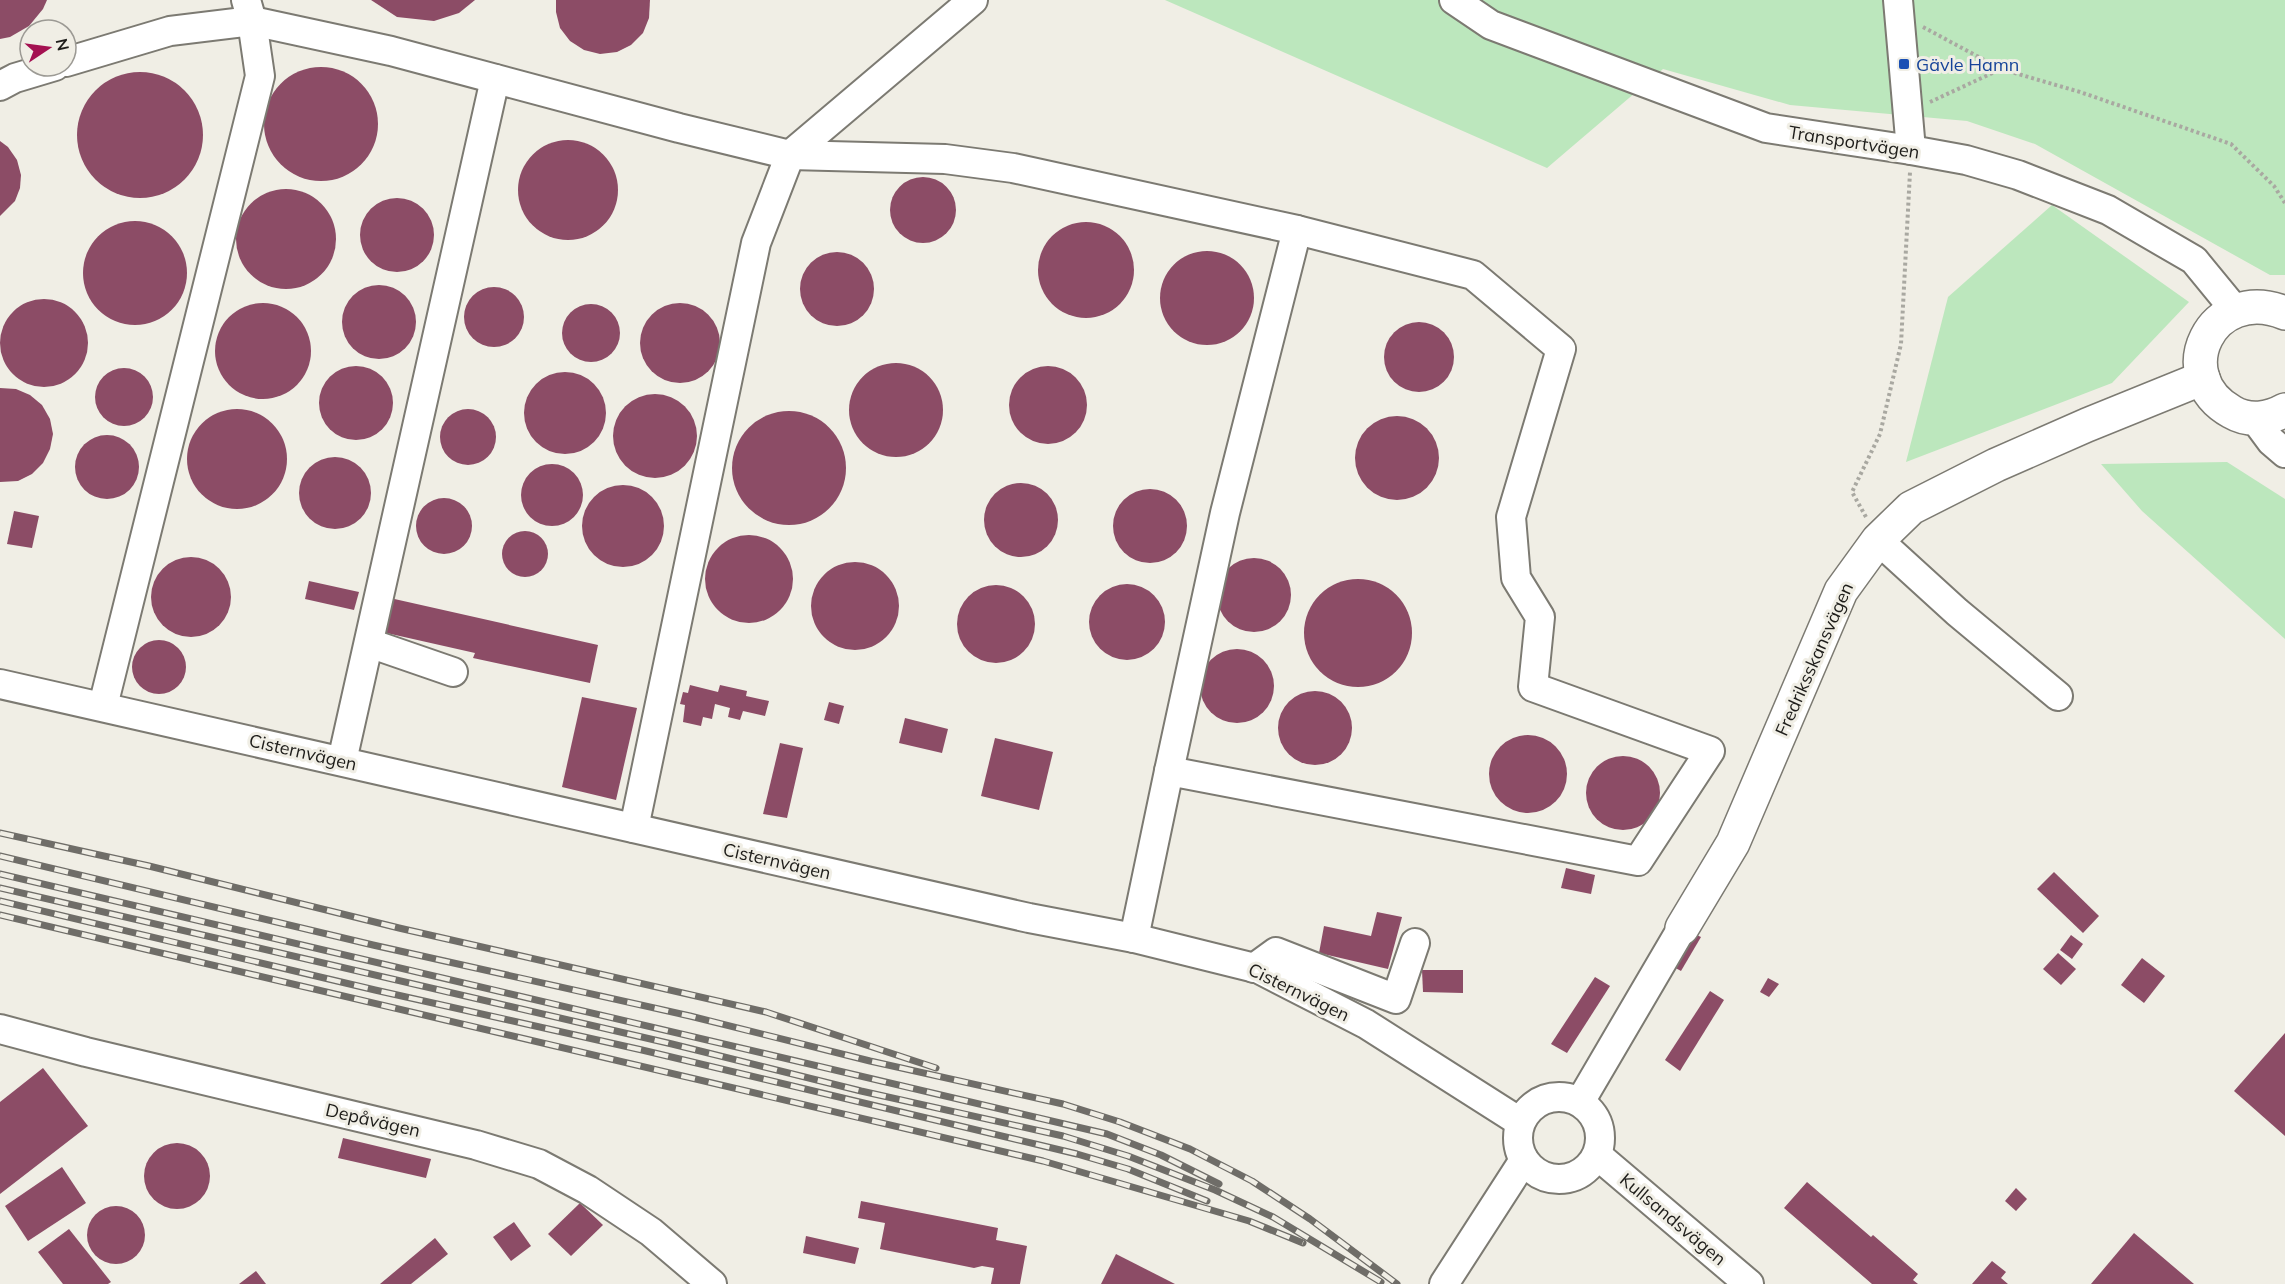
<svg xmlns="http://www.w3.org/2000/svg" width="2285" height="1284" font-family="Mulish,sans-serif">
  <rect width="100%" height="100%" fill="#f0eee5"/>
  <g fill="#bce7bd">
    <polygon points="1165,0 2285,0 2285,275 2270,275 2035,144 1967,121 1790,105 1663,69 1547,168"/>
    <polygon points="2052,205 2189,302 2112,383 1906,462 1948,297"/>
    <polygon points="2227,462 2285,499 2285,639 2142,511 2101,464"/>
  </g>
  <g fill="#8c4c66">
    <polygon points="0,0 47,0 43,9 29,26 10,37 0,39"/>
    <polygon points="371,0 475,0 459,13 434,21 397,17"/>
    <polygon points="556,0 650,0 649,18 643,33 631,45 617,52 600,54 584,50 570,41 560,28 556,12"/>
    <circle cx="321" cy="124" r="57"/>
    <circle cx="140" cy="135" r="63"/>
    <circle cx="568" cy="190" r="50"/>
    <polygon points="0,141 8,147 17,160 21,175 20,188 15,201 0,216"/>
    <circle cx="923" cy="210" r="33"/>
    <circle cx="286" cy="239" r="50"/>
    <circle cx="397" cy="235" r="37"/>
    <circle cx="135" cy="273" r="52"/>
    <circle cx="1086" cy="270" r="48"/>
    <circle cx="1207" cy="298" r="47"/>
    <circle cx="837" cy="289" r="37"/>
    <circle cx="379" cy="322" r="37"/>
    <circle cx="494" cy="317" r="30"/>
    <circle cx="44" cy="343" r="44"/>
    <circle cx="263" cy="351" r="48"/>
    <circle cx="680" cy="343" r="40"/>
    <circle cx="591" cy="333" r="29"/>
    <circle cx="1419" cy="357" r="35"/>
    <circle cx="896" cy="410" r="47"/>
    <circle cx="356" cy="403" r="37"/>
    <circle cx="1048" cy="405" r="39"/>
    <circle cx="124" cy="397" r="29"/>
    <circle cx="565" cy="413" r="41"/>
    <polygon points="0,388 16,389 30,395 42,405 50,419 53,434 50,449 43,463 32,474 18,481 0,482"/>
    <circle cx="655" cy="436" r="42"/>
    <circle cx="468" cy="437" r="28"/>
    <circle cx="237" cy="459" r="50"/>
    <circle cx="789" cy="468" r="57"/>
    <circle cx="1397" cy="458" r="42"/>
    <circle cx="107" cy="467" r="32"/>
    <circle cx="335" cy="493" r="36"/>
    <circle cx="552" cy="495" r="31"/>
    <circle cx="1021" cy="520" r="37"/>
    <circle cx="623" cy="526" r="41"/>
    <circle cx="1150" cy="526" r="37"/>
    <circle cx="444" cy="526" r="28"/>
    <polygon points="14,511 39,516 32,548 7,544"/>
    <circle cx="525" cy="554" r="23"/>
    <circle cx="749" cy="579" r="44"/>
    <circle cx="191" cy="597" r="40"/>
    <circle cx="1254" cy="595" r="37"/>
    <circle cx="855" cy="606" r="44"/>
    <circle cx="1358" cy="633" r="54"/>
    <polygon points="309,581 359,592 354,610 305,599"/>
    <circle cx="1127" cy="622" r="38"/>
    <circle cx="996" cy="624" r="39"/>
    <polygon points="390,598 598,645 590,683 473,658 475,653 382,632"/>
    <circle cx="159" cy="667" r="27"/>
    <circle cx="1237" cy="686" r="37"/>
    <polygon points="690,685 718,692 720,685 747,691 746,696 769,701 765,716 743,711 740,720 728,717 730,708 715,704 712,719 703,717 701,726 683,722 685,705 680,704 683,692 688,693"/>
    <circle cx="1315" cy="728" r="37"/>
    <polygon points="582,697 637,708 616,800 562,787"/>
    <polygon points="829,702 844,706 839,724 824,720"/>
    <polygon points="905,718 948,729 942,753 899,743"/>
    <circle cx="1528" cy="774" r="39"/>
    <polygon points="995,738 1053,752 1039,810 981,796"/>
    <polygon points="780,743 803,748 787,818 763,814"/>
    <circle cx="1623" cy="793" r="37"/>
    <polygon points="1566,868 1595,875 1591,894 1561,888"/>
    <polygon points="2054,872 2099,916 2083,933 2037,889"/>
    <polygon points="1377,912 1402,917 1388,969 1319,953 1324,926 1371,936"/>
    <polygon points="1690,932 1701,937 1681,971 1670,965"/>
    <polygon points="2071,935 2083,944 2072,959 2060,950"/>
    <polygon points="2058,953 2076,969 2061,985 2043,969"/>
    <polygon points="2142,958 2165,976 2144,1003 2121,985"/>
    <polygon points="1422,970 1463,970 1463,993 1423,992"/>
    <polygon points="1595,977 1610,986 1567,1053 1551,1044"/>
    <polygon points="1768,978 1779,984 1769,997 1760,992"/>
    <polygon points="1710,991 1724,1000 1680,1071 1665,1060"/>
    <polygon points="2285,1033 2285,1136 2234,1091"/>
    <polygon points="43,1068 88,1126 0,1194 0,1102"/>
    <polygon points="343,1138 431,1159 426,1178 338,1158"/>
    <circle cx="177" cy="1176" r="33"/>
    <polygon points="62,1167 86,1203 28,1241 5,1206"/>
    <polygon points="1807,1182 1871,1237 1873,1235 1918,1274 1913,1280 1918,1284 1872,1284 1784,1208"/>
    <polygon points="2016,1188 2027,1199 2016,1211 2005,1201"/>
    <polygon points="861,1201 998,1228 996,1240 1027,1246 1020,1284 991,1284 994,1268 982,1266 974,1268 880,1249 885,1223 858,1218"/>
    <polygon points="580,1203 603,1225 571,1256 548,1234"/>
    <circle cx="116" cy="1235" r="29"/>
    <polygon points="514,1222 531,1246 511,1261 493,1237"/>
    <polygon points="69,1229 111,1282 108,1284 63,1284 38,1252"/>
    <polygon points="2134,1233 2194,1284 2091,1284"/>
    <polygon points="806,1236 859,1248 855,1264 803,1253"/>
    <polygon points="435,1238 448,1254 411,1284 380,1284"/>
    <polygon points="1116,1254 1175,1284 1101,1284"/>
    <polygon points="1992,1261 2006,1272 2001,1278 2008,1284 1972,1284"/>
    <polygon points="256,1271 266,1284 239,1284"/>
  </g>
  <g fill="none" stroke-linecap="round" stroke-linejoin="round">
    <g stroke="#7c7a72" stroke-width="32">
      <g id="minor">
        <polyline points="1454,0 1491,25 1766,128 1911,150 1966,160 2018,175 2108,210 2194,260 2235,310"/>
        <polyline points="1898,0 1911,150"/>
        <polyline points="66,62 170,31 252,21 391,51 679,128 790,155 945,159 1013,168 1297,230 1473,275 1561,349 1511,517 1516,578 1540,617 1533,687 1710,751 1638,861 1169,771 1134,938"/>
        <polyline points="0,86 15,78 55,66"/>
        <polyline points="2254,418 2271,441 2285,453"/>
        <polyline points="1878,540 1957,612 2058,696"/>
        <polyline points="369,643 453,672"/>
        <polyline points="0,684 1029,918 1134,938 1259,969 1366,1024 1520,1122"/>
        <polyline points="103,706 260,76 252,21 246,0"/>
        <polyline points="342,761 495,79"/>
        <polyline points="1169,771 1225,513 1297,230"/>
        <polyline points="634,828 756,243 790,155 973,0"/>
        <polyline points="1254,968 1276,952 1396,999 1415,943"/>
        <polyline points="0,1029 86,1052 476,1145 539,1164 588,1190 651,1232 712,1284"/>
        <circle cx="1559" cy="1138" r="41"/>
        <polyline points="1580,1102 1682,928"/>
        <polyline points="1597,1155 1749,1284"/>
        <polyline points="1444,1284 1524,1160"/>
      </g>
    </g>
    <g stroke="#7c7a72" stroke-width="36">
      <g id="major">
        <path d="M 2285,313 C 2211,283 2167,376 2232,412 C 2249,422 2269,419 2285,410"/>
        <polyline points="1682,928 1733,843 1841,591 1878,540 1911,508 1996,465 2087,425 2203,378"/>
      </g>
    </g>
    <g stroke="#a9a8a1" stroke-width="4" stroke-dasharray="3 3" stroke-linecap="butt">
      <polyline points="1923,27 2001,69 2080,92 2231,144 2274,186 2285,203"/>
      <polyline points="1930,102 2001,69"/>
      <polyline points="1866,517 1852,492 1880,434 1901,344 1910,172"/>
    </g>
    <use href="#minor" stroke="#fff" stroke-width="28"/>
    <use href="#major" stroke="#fff" stroke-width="33"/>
    <g stroke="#6f6d68" stroke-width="7">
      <g id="rail">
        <polyline points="0,833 149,866 399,928 766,1012 936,1068"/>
        <polyline points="0,856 373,945 690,1016 870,1061 1063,1104 1120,1122 1190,1149 1252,1181 1310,1219 1397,1284"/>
        <polyline points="0,874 1107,1134 1161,1155 1219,1184"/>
        <polyline points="0,888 672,1044 861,1091 1063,1136 1128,1156 1215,1190 1273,1217 1381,1282"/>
        <polyline points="0,901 375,990 642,1050 1077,1154 1128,1169 1207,1201"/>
        <polyline points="0,915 1043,1161 1249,1221 1303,1243"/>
      </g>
    </g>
    <use href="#rail" stroke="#f0eee5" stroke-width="4.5" stroke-dasharray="14" stroke-linecap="butt"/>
  </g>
  <rect fill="#1a4fb4" stroke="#f0eee5" stroke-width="2" x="1898" y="58" width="12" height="12" rx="3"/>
  <g text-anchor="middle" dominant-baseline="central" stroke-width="6" stroke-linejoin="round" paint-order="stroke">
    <g font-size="18" fill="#164399" stroke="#f0eee5" text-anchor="start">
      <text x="1916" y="64">Gävle Hamn</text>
    </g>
    <g font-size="18" fill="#1e1d1a" stroke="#f0eee5">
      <text transform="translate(1854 142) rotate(9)">Transportvägen</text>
      <text transform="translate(1814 659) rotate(-66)">Fredriksskansvägen</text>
      <text transform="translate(303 752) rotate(13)">Cisternvägen</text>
      <text transform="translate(777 861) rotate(13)">Cisternvägen</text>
      <text transform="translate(1299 992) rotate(26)">Cisternvägen</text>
      <text transform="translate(373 1120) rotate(13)">Depåvägen</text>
      <text transform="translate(1673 1219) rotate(40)">Kullsandsvägen</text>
    </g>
  </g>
  <g transform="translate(48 48) rotate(77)"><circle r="28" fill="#f0eee5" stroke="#9c9a94" stroke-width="1.5"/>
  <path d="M0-4.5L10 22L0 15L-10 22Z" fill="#a41151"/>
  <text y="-9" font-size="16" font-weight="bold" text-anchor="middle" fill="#1e1d1a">N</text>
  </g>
</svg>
